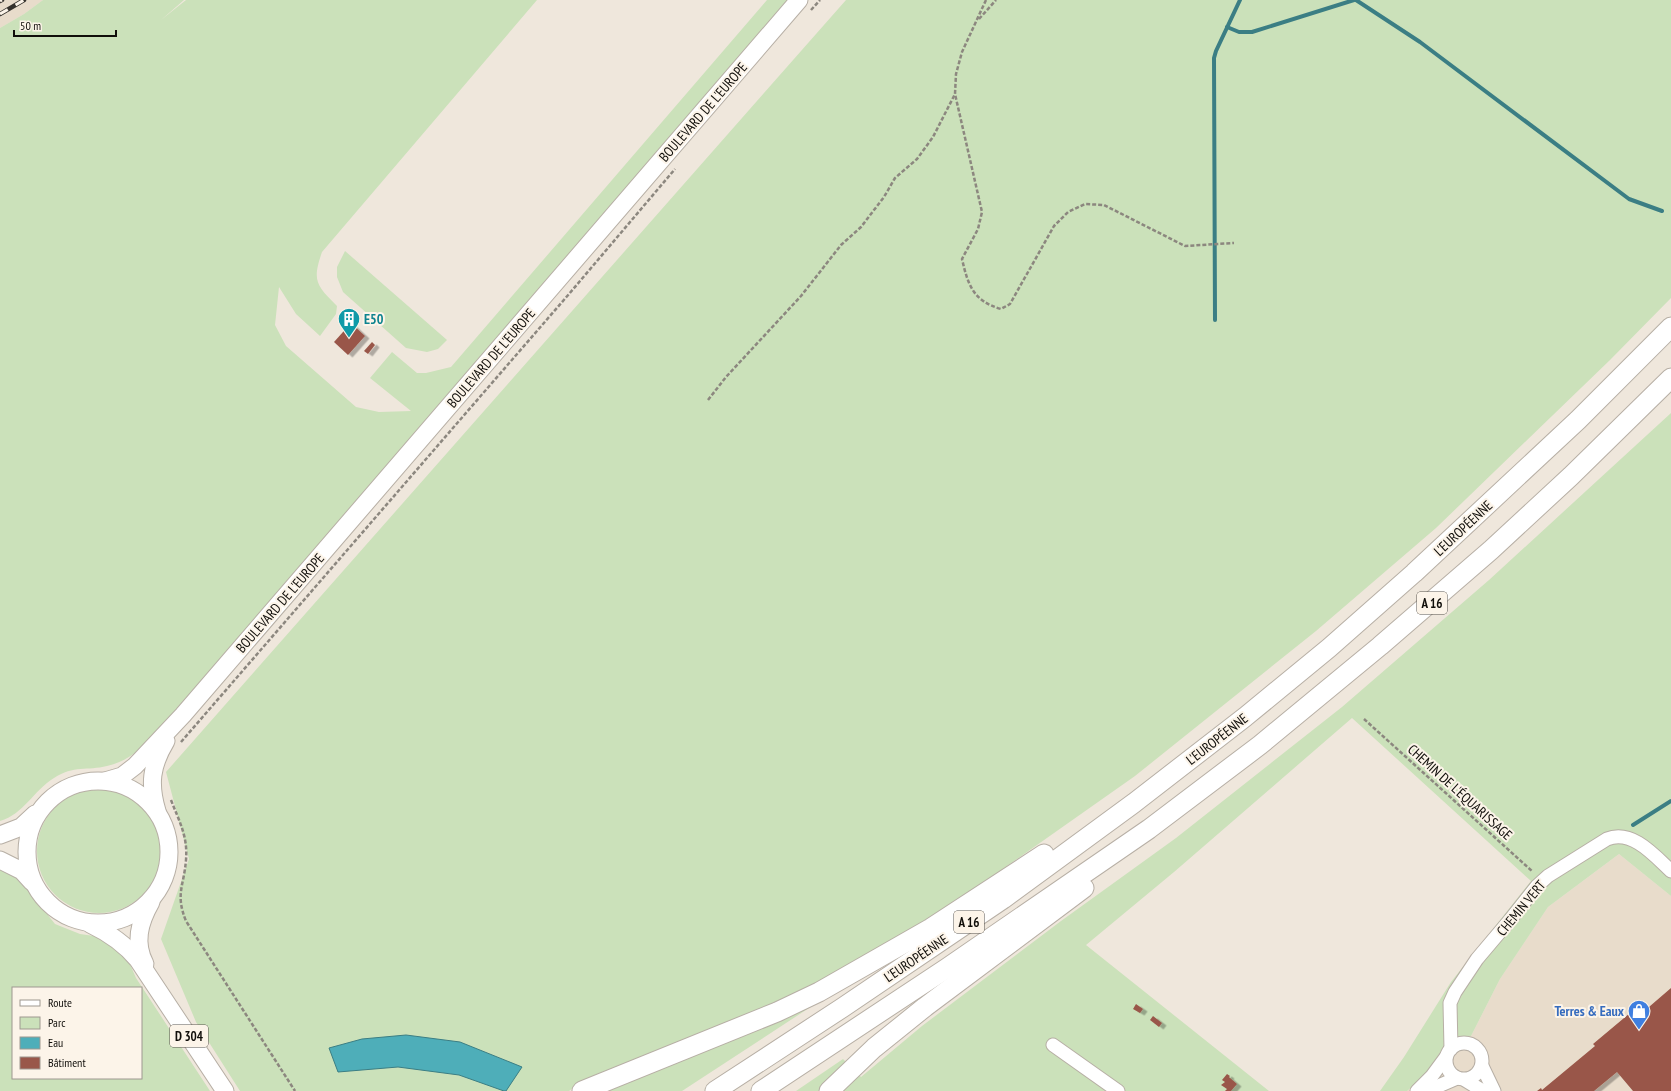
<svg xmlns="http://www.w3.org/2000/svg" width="1671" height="1091" font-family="'PT Sans Narrow',sans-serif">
  <defs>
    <filter id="shadow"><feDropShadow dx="4.5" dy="2.5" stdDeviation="0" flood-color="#0004"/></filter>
  </defs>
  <rect width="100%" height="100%" fill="#efe7dc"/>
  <g fill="#e8dccb">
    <polygon points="0,0 43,0 24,14 0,28"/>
    <polygon points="1619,854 1671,896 1671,1091 1407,1091 1434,1068 1439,1054 1449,1040 1471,1036 1500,979 1548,907"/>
  </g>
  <g fill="#cbe1ba" fill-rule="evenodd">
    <path d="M 43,0 L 184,0 L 161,20 L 186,0 L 537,0 L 322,252 C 312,281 316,285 337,306 L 336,314 L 320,336 L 296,314 L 279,287 L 275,325 L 286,346 L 356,407 L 379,412 L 411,411 L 370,378 L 392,352 L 417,373 L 426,373 L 451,367 L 767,0 L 790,0 L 151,740 C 137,752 125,762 107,766 C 87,771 74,765 54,778 C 33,791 24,814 0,821 L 0,28 L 24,14 Z"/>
    <polygon points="846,0 1671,0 1671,298 1610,360 1436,528 1316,631 1135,776 919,928 778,1003 581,1082 569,1091 240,1091 196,1022 161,939 189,859 166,772"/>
    <polygon points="345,251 447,340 438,349 427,352 406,348 343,292 337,277 337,267"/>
    <polygon points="1671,413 1671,896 1619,854 1548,907 1500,979 1471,1036 1449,1040 1439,1054 1434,1068 1407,1091 1380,1091 1404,1057 1451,982 1531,881 1352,718 1174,872 1086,945 1269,1091 796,1091 843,1059 861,1077 922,1026 1061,921 1176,838 1342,707 1489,580"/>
    <circle cx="99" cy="851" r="62"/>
    <path d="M 0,865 L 15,874 L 55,924 L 80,934 L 101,937 L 126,955 L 136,978 L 210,1091 L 0,1091 ZM 13,988 L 141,988 L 141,1078 L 13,1078 Z"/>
    <polygon points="835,991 682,1091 600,1091"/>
  </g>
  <polygon fill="#4eaeb9" stroke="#3b7e84" points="406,1035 460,1042 522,1067 506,1091 504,1091 459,1075 398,1067 338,1072 329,1048 362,1039"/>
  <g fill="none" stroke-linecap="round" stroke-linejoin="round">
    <g stroke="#3b7e84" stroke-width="4">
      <polyline points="1356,0 1420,42 1629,199 1662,211"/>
      <polyline points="1227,27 1239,32 1252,32 1354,0"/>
      <polyline points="1215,320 1214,58 1216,51 1240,0"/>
      <polyline points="1633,825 1671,801"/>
    </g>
  </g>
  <g fill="#995749" filter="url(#shadow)">
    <polygon points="351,323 365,336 348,355 334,342"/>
    <polygon points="372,342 375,345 368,354 364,351"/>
    <polygon points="1671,988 1671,1091 1633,1091 1617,1072 1594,1091 1537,1091 1541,1088 1542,1090 1595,1046 1593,1044 1630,1013 1635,1019"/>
    <polygon points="1136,1004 1143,1009 1140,1013 1133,1009"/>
    <polygon points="1153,1016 1162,1023 1159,1027 1150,1020"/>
    <polygon points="1227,1074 1230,1076 1229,1077 1237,1084 1231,1091 1225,1091 1227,1089 1221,1085 1225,1082 1222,1080"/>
  </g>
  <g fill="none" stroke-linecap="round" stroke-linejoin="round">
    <g stroke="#b7afa5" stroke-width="15">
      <g id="minor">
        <circle cx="1464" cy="1061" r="18"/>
        <polyline points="1053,1045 1118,1091"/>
        <path d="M 1451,1049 L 1450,1003 L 1455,992 L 1477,959 L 1510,920 L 1537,886 L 1548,876 L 1607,839 C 1632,829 1654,855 1671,871"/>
        <polyline points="1482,1066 1494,1091"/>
        <polyline points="1465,1080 1483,1091"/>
        <polyline points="1417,1091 1432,1076 1446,1057"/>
        <polyline points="1427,1091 1457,1078"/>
      </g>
    </g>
    <g stroke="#b7afa5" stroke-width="19">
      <g id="major">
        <circle cx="98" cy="852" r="71"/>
        <polyline points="105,781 122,776 135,766 183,715 799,0"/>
        <path d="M 157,811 C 149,784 151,766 166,741"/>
        <polyline points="0,835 21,827 35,814"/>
        <polyline points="0,860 22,871 32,882"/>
        <path d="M 90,924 C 109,933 125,944 138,960 L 225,1091"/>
        <path d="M 145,964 C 134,943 139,923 151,902"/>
      </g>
    </g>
    <g stroke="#b7afa5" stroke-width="21">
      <g id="highway">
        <polyline points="582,1091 777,1012 819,992 931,928 1044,854"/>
        <polyline points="715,1091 842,1008 1003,899 1134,803 1245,717 1329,648 1414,573 1578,420 1671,327"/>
        <polyline points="761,1091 947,968 1149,829 1260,745 1380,646 1491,550 1571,476 1671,378"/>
        <polyline points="829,1091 874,1048 925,1007 1084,888"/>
      </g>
    </g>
    <g stroke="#8c877f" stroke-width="2.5" stroke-dasharray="4 2" stroke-linecap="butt">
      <path d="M 986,0 L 962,52 L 956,74 L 955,94 L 982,212 L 978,229 L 962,259 C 968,285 973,301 1001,309 L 1010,304 L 1054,226 L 1068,212 L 1085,204 L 1104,205 L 1185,246 L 1234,243"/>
      <polyline points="811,10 820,0"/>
      <polyline points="979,19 996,0"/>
      <polyline points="708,400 726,377 801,296 841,245 861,227 884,197 895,178 917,159 933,137 955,94"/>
      <polyline points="1364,719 1533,872"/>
      <polyline points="181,742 569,294 675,169"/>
      <path d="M 171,800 C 179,821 188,836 186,860 C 184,886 175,894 186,921 L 295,1091"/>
    </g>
    <use href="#minor" stroke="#fff" stroke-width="13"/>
    <use href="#major" stroke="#fff" stroke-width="17"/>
    <use href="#highway" stroke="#fff" stroke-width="19"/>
    <g stroke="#35322d" stroke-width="4.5">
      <g id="rail">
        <polyline points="0,1 2,0"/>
        <polyline points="0,14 24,0"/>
      </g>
    </g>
    <use href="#rail" stroke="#fcf4e9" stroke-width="3" stroke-dasharray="9" stroke-linecap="butt"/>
  </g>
  <defs>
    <g id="building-pin" transform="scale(1.15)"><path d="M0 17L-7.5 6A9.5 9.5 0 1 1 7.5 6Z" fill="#0f9aa8" stroke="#fcf4e9"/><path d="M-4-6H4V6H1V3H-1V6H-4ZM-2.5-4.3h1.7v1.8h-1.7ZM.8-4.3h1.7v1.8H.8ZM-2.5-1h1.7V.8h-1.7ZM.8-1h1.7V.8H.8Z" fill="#fff"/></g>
    <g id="shop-pin" transform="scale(1.15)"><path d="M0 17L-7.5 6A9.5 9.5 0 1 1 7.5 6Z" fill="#3f7fe0" stroke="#fcf4e9"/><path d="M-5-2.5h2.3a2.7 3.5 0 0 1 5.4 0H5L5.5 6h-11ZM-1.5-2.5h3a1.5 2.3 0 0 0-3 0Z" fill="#fff"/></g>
  </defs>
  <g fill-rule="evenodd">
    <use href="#building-pin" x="349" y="319"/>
    <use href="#shop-pin" x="1639" y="1011"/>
  </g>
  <g text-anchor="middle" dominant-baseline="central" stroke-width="4" stroke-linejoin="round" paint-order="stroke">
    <g fill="#fcf4e9" stroke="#57534d" stroke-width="1">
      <rect x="1417" y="592" width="30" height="22" rx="3"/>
      <rect x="954" y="911" width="30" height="22" rx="3"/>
      <rect x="170" y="1025" width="38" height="22" rx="3"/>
    </g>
    <g font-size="13" font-weight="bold" fill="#100e0a">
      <text x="1432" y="603">A 16</text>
      <text x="969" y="922">A 16</text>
      <text x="189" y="1036">D 304</text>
    </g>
    <g font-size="14" fill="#100e0a" stroke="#fcf4e9">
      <text transform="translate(703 112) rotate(-49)">BOULEVARD DE L'EUROPE</text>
      <text transform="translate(491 358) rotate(-49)">BOULEVARD DE L'EUROPE</text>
      <text transform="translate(1463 528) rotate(-43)">L'EUROPÉENNE</text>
      <text transform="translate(280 603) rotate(-49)">BOULEVARD DE L'EUROPE</text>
      <text transform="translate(1217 739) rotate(-38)">L'EUROPÉENNE</text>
      <text transform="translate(1460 792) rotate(42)">CHEMIN DE L'ÉQUARISSAGE</text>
      <text transform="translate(1521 908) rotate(-50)">CHEMIN VERT</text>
      <text transform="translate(916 958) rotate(-34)">L'EUROPÉENNE</text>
    </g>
    <g font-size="14" font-weight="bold" fill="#0d838f" stroke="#fcf4e9" text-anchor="start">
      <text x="364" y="319">E50</text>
    </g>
    <g font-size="14" font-weight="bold" fill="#366cbe" stroke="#fcf4e9" text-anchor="end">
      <text x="1624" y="1011">Terres &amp; Eaux</text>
    </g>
  </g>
  <rect x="12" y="987" width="130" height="92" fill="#fcf4e9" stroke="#9e9890"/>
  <rect x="20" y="1000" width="20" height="6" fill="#ffffff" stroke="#9e9890"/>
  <text x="48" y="1007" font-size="12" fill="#100e0a">Route</text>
  <rect x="20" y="1017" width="20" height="12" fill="#cbe1ba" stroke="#9e9890"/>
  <text x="48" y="1027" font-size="12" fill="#100e0a">Parc</text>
  <rect x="20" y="1037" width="20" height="12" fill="#4eaeb9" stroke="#9e9890"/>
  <text x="48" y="1047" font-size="12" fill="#100e0a">Eau</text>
  <rect x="20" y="1057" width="20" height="12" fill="#995749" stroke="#9e9890"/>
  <text x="48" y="1067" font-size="12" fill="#100e0a">Bâtiment</text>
  <path d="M14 30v6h102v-6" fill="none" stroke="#100e0a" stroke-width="2"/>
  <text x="20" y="30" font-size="12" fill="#100e0a" stroke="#fcf4e9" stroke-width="3" paint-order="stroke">50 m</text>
</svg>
